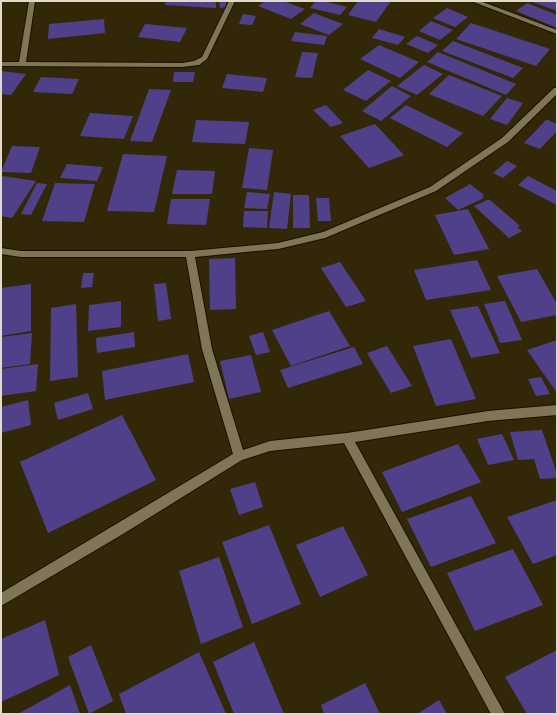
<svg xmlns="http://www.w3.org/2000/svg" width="558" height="715" font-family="'Noto Sans',sans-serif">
  <rect width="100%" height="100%" fill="#322808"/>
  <g fill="#504089">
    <polygon points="166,1 216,1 216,8 165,5"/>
    <polygon points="219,1 226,1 226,7 220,8"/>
    <polygon points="265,1 283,1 305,9 291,19 258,6"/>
    <polygon points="316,1 323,1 347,7 340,15 310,8"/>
    <polygon points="358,1 391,1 376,22 348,15"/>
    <polygon points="530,1 557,1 557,11"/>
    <polygon points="527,3 557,15 557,28 516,11"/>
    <polygon points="447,8 468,17 455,27 433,18"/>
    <polygon points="314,13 343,24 329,35 300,24"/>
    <polygon points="243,14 256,16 252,25 239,24"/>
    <polygon points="104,19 105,33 48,39 49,24"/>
    <polygon points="431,21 453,30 440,40 419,31"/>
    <polygon points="471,23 550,49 536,66 456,39"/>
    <polygon points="145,24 187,28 180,42 138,37"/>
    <polygon points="379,29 405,37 398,45 372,38"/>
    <polygon points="295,32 327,36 324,45 291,41"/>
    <polygon points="417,36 438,45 428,53 406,44"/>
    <polygon points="453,41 523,68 513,78 442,51"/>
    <polygon points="379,45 419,62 400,78 360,59"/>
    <polygon points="302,52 318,53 312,78 295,77"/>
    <polygon points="438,52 516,84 506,95 427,62"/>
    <polygon points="424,65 443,74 417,95 397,86"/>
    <polygon points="368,70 391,81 366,101 343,90"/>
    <polygon points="1,71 26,74 11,95 1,94"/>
    <polygon points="174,72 195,72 193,82 173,82"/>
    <polygon points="227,74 267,78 263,92 222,88"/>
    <polygon points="449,75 502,96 483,116 429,94"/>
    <polygon points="41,77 79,79 72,94 33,92"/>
    <polygon points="392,86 411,96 381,121 362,111"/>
    <polygon points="149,89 171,90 152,142 130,141"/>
    <polygon points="507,98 523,103 507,125 490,119"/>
    <polygon points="326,105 343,123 331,127 313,110"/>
    <polygon points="406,105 463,133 447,147 390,118"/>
    <polygon points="90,113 133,116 124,139 80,136"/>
    <polygon points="196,120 249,122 245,144 192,142"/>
    <polygon points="546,120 548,120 557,124 557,131 540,149 524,143"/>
    <polygon points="375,124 404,155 369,168 340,136"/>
    <polygon points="12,146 40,147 31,173 1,172"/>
    <polygon points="249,148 273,150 267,190 242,188"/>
    <polygon points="123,154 167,156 154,212 107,211"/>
    <polygon points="507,161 517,166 503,178 493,173"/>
    <polygon points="67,164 103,167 97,181 60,178"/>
    <polygon points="177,170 215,171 212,194 172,194"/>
    <polygon points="3,176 36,181 12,218 1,216 1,179"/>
    <polygon points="528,176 557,191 557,205 518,185"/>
    <polygon points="37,183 47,184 31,215 21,214"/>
    <polygon points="55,183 95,184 84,222 42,221"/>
    <polygon points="470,184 484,195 482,196 484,198 458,210 445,198"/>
    <polygon points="247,192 270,194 267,209 244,208"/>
    <polygon points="274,192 291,194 287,229 269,228"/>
    <polygon points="293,195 309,195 310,228 293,228"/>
    <polygon points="316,198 329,198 331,221 318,221"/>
    <polygon points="171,199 210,199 206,225 167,224"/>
    <polygon points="487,200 490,200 520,226 517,227 522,231 509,238 474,206"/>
    <polygon points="468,209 489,249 454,255 435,215"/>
    <polygon points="244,211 268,211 267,228 243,227"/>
    <polygon points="235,258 236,309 210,310 209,259"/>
    <polygon points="477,260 491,290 426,300 414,270"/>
    <polygon points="340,262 366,301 346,307 321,268"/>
    <polygon points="537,269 557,304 557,315 521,322 497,276"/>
    <polygon points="83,273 94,273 92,287 81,288"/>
    <polygon points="166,283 171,319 158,321 154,284"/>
    <polygon points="31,284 31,331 1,336 1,288"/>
    <polygon points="121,301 121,327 88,331 89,305"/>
    <polygon points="505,301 522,340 500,343 484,304"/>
    <polygon points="76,304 78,377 50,381 51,308"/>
    <polygon points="478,306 500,353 471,358 450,310"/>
    <polygon points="329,311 350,346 291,366 272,330"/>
    <polygon points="134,332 135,347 97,353 96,338"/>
    <polygon points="263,332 270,352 256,355 249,336"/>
    <polygon points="32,333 30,364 1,368 1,337"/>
    <polygon points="451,339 476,399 436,406 413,346"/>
    <polygon points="557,340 557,393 527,350"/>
    <polygon points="387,346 412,386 391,393 367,353"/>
    <polygon points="354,347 363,364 288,388 280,370"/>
    <polygon points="188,354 194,382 105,400 102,371"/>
    <polygon points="251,355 261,392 229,399 220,361"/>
    <polygon points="38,364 36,391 1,396 1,369"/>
    <polygon points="541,377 550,394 536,396 528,379"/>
    <polygon points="88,393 93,409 58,420 54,403"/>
    <polygon points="28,400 31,425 1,433 1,407"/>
    <polygon points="122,415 156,480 48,533 20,462"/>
    <polygon points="542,430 557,474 557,478 540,479 534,459 518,460 510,432"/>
    <polygon points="502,434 514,460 488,465 477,439"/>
    <polygon points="458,444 481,482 402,512 382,472"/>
    <polygon points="255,482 263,507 239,515 230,489"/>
    <polygon points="471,496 496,543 431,567 407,519"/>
    <polygon points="557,500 557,555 533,564 507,517"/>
    <polygon points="269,525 301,604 252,624 222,542"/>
    <polygon points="343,526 368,575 320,597 296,545"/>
    <polygon points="513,549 543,605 475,631 447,573"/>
    <polygon points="219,557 243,627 201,644 179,571"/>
    <polygon points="45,620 59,675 1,702 1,639"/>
    <polygon points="254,642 284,714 234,714 213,662"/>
    <polygon points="91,645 113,701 89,714 68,657"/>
    <polygon points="557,650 557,714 527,714 505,677"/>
    <polygon points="199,652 226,714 126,714 119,694"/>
    <polygon points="365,683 380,714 324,714 321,705"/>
    <polygon points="70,685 80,714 18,714"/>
    <polygon points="439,700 447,714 417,714"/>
  </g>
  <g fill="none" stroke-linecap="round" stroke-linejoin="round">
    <g stroke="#181100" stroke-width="2">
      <g id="minor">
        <polygon points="29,1 35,1 26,62 182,63 194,61 202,57 229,1 235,1 207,59 199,65 182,67 1,66 1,62 19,62"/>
        <polygon points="471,1 480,1 557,30 557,34"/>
        <polygon points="554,88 557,88 557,94 508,142 436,191 325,238 278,249 195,257 212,349 243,450 270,441 347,433 488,411 557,405 557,415 488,421 355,442 505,714 491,714 344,443 270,451 242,460 123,534 1,606 1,593 233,454 202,349 186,257 21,257 1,254 1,248 21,251 190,251 278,243 323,232 430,187 502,138"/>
      </g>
    </g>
    <use href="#minor" fill="#807554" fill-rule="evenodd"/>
  </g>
  <rect width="558" height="715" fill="none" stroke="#e1dbc9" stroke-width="4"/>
</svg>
